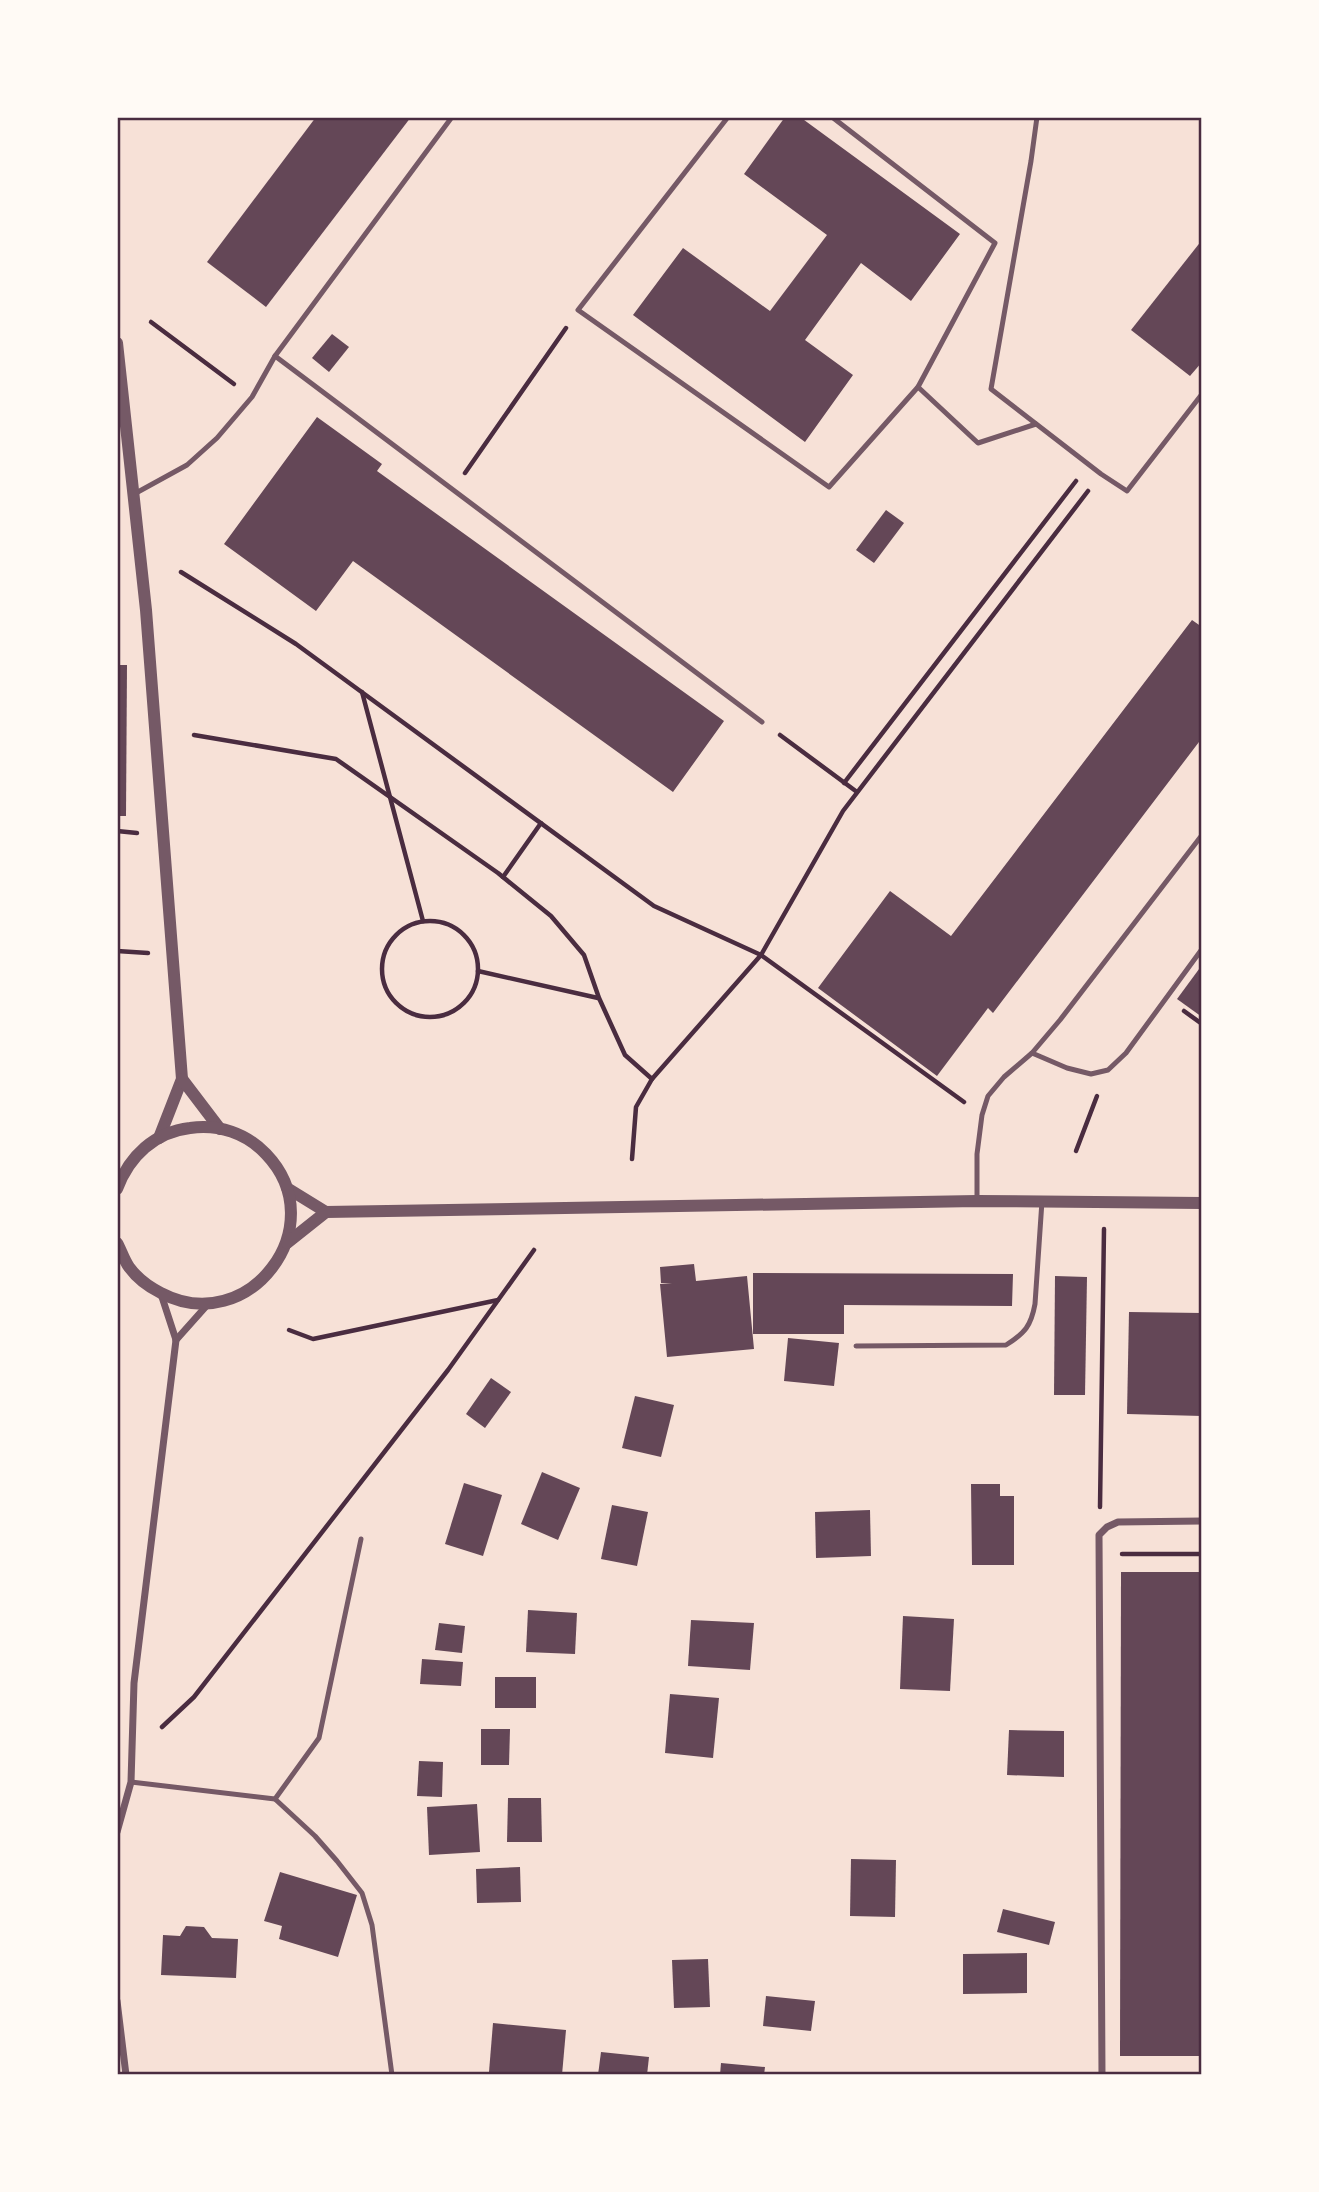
<svg xmlns="http://www.w3.org/2000/svg" width="1319" height="2192" font-family="Overpass,sans-serif">
  <rect width="100%" height="100%" fill="#f7e1d7"/>
  <g fill="#644757">
    <polygon points="316,117 411,117 266,307 207,262"/>
    <polygon points="785,117 800,117 960,234 911,301 861,263 805,340 853,375 805,442 633,315 683,248 770,311 827,235 744,174"/>
    <polygon points="1202,240 1202,362 1190,376 1131,330"/>
    <polygon points="332,334 349,347 329,372 312,358"/>
    <polygon points="317,417 382,464 377,471 724,721 673,792 353,561 316,611 224,544"/>
    <polygon points="886,510 904,523 874,563 856,550"/>
    <polygon points="1192,620 1202,627 1202,738 993,1013 988,1008 937,1076 818,988 890,891 951,936"/>
    <polygon points="117,665 127,665 126,816 117,816"/>
    <polygon points="1202,965 1202,1017 1177,999"/>
    <polygon points="694,1264 696,1281 747,1276 754,1349 667,1357 660,1284 672,1283 661,1283 660,1267"/>
    <polygon points="753,1273 1013,1274 1012,1306 844,1305 844,1334 753,1334"/>
    <polygon points="1055,1276 1087,1277 1085,1395 1054,1395"/>
    <polygon points="1129,1312 1202,1313 1202,1416 1127,1414"/>
    <polygon points="788,1338 839,1343 834,1386 784,1381"/>
    <polygon points="491,1378 511,1392 485,1428 466,1414"/>
    <polygon points="635,1396 674,1405 661,1457 622,1448"/>
    <polygon points="542,1472 580,1488 558,1540 521,1524"/>
    <polygon points="464,1483 502,1495 483,1556 445,1544"/>
    <polygon points="971,1484 1000,1484 1000,1496 1014,1496 1014,1565 972,1565"/>
    <polygon points="612,1505 648,1512 637,1566 601,1559"/>
    <polygon points="870,1510 871,1556 816,1558 815,1512"/>
    <polygon points="1121,1572 1202,1572 1201,2056 1120,2056"/>
    <polygon points="528,1610 577,1613 575,1654 526,1652"/>
    <polygon points="903,1616 954,1619 950,1691 900,1689"/>
    <polygon points="691,1620 754,1623 750,1670 688,1666"/>
    <polygon points="439,1623 465,1626 462,1653 435,1650"/>
    <polygon points="422,1659 463,1662 461,1686 420,1684"/>
    <rect x="495" y="1677" width="41" height="31"/>
    <polygon points="670,1694 719,1698 713,1758 665,1753"/>
    <polygon points="481,1729 510,1729 509,1765 481,1765"/>
    <polygon points="1009,1730 1064,1731 1064,1777 1007,1775"/>
    <polygon points="419,1761 443,1762 442,1797 417,1796"/>
    <polygon points="508,1798 541,1798 542,1842 507,1842"/>
    <polygon points="477,1804 480,1852 429,1855 427,1807"/>
    <polygon points="851,1859 896,1860 895,1917 850,1916"/>
    <polygon points="520,1867 521,1902 477,1903 476,1869"/>
    <polygon points="280,1872 357,1895 338,1957 279,1939 282,1926 264,1921"/>
    <polygon points="1003,1909 1055,1922 1049,1945 997,1932"/>
    <polygon points="186,1926 204,1927 212,1938 238,1939 236,1978 161,1975 163,1935 180,1936"/>
    <polygon points="1027,1953 1027,1993 963,1994 963,1954"/>
    <polygon points="708,1959 710,2007 674,2008 672,1960"/>
    <polygon points="766,1996 815,2001 811,2031 763,2026"/>
    <polygon points="493,2023 566,2030 562,2075 522,2075 489,2072"/>
    <polygon points="601,2052 649,2057 647,2075 598,2075"/>
    <polygon points="721,2063 765,2067 764,2075 720,2075"/>
  </g>
  <g fill="none" stroke-linecap="round" stroke-linejoin="round">
    <g stroke="#4a2c40" stroke-width="4.5">
      <polyline points="151,322 234,384"/>
      <polyline points="465,473 566,328"/>
      <polyline points="181,572 296,644 654,906 761,955 964,1102"/>
      <polyline points="362,692 423,921"/>
      <polyline points="194,735 336,759 498,873 551,916 584,955 599,998 625,1055 652,1079"/>
      <polyline points="780,735 857,792"/>
      <polyline points="844,783 1076,481"/>
      <polyline points="117,831 137,833"/>
      <polyline points="503,877 541,823"/>
      <circle cx="430" cy="969" r="48"/>
      <polyline points="117,951 148,953"/>
      <polyline points="478,971 598,998"/>
      <polyline points="1184,1011 1202,1024"/>
      <polyline points="1076,1151 1097,1096"/>
      <polyline points="632,1159 636,1107 652,1079 761,955 843,811 1088,491"/>
      <polyline points="289,1330 313,1339 498,1300"/>
      <polyline points="1100,1507 1104,1229"/>
      <polyline points="1122,1554 1202,1554"/>
      <polyline points="162,1727 194,1697 448,1370 534,1250"/>
    </g>
    <g stroke="#755966" stroke-width="5">
      <polyline points="728,117 578,310 829,487 918,387 995,243 832,117"/>
      <polyline points="1037,117 1031,161 991,389 1101,474 1127,491 1202,394"/>
      <polyline points="275,356 762,722"/>
      <polyline points="918,387 978,443 1036,424"/>
      <polyline points="136,493 187,465 217,438 252,397 275,356 452,117"/>
      <polyline points="1032,1053 1067,1068 1091,1074 1108,1070 1126,1053 1202,949"/>
      <polyline points="977,1201 977,1154 982,1115 988,1096 1004,1077 1032,1053 1060,1020 1202,835"/>
      <path d="M 856,1346 L 1006,1345 C 1025,1333 1031,1326 1035,1304 L 1042,1201"/>
      <polyline points="131,1782 275,1799 315,1836 337,1861 362,1893 372,1925 392,2075"/>
      <polyline points="275,1799 319,1738 361,1539"/>
    </g>
    <g stroke="#755966" stroke-width="7">
      <polyline points="176,1340 209,1303"/>
      <polyline points="117,1832 131,1782 134,1683 176,1340 161,1294"/>
      <polyline points="117,2001 126,2075"/>
      <polyline points="1102,2075 1099,1535 1107,1527 1118,1522 1202,1521"/>
    </g>
    <g stroke="#755966" stroke-width="12">
      <polyline points="117,343 146,610 182,1079 159,1138"/>
      <polyline points="182,1079 220,1129"/>
      <polyline points="287,1188 326,1212 977,1201 1202,1203"/>
      <path d="M 117,1189 C 129,1156 155,1132 190,1128 C 219,1124 246,1133 266,1154 C 335,1226 248,1339 161,1293 C 149,1287 137,1278 129,1267 C 124,1260 121,1250 117,1243"/>
      <polyline points="287,1243 326,1212"/>
    </g>
  </g>
  <rect width="1319" height="2192" fill="none" stroke="#fffaf5" stroke-width="238"/>
  <rect x="119" y="119" width="1081" height="1954" fill="none" stroke="#4a2c40" stroke-width="2.5"/>
</svg>
